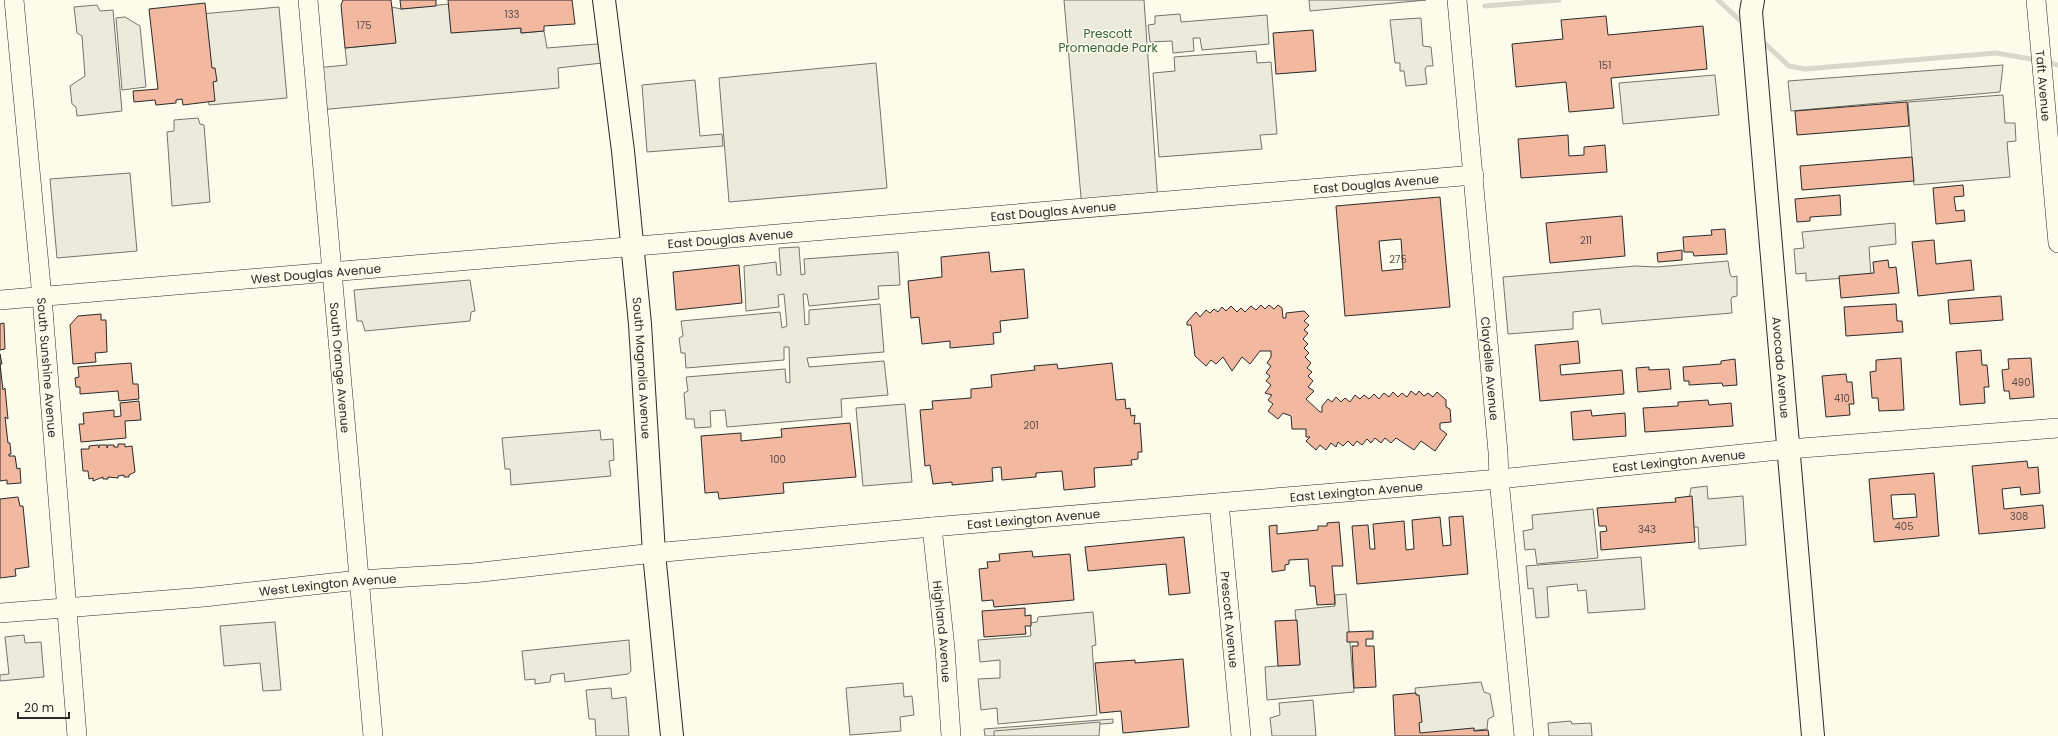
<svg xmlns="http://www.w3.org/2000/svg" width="2058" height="736" font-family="Poppins,sans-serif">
  <rect width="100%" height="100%" fill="#fdfbea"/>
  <g fill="#ecebdb" stroke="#74746e">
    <polygon points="1064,0 1144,0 1158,202 1082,209"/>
    <polygon points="1113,719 1113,723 995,733 995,736 985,736 984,729"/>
  </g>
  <g fill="#eceadb" stroke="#74746e">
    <polygon points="1309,0 1426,0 1310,11"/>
    <polygon points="449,4 496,30 521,28 521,33 544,31 547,48 609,43 611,62 558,68 559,88 319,110 315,68 347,65 345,48 395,43 392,7 401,9"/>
    <polygon points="97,5 100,11 113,10 122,111 77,116 76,107 72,104 70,86 85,76 82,36 77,33 74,7"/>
    <polygon points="279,7 287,98 209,105 201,14"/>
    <polygon points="1180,14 1181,22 1267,15 1269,44 1202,50 1200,38 1193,38 1194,51 1173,53 1172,41 1150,42 1148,25 1155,24 1155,16"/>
    <polygon points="125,17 140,26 146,87 122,90 116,18"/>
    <polygon points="1421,18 1423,46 1431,47 1433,66 1427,66 1425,69 1427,84 1406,86 1404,71 1400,71 1400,63 1395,63 1390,20"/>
    <polygon points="1256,51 1257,63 1271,62 1277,134 1260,135 1262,149 1159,157 1153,73 1175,71 1174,57"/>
    <polygon points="876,63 887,188 729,202 719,78"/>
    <polygon points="2003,65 2000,92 1791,111 1788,81"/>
    <polygon points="1715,75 1719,115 1623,124 1619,83"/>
    <polygon points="695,80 700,136 722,134 723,146 647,152 642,85"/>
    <polygon points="2003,95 2005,123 2015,123 2016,141 2007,142 2010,177 1914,185 1908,102"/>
    <polygon points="198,118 200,124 204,125 210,202 172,206 167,132 174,131 174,120"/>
    <polygon points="130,173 137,251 57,258 50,179"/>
    <polygon points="1895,223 1896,244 1869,247 1871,276 1806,281 1806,273 1796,274 1794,249 1804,248 1802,232"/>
    <polygon points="799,247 801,275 805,274 804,259 898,252 900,285 878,286 879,299 809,306 807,294 803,294 805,325 809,324 809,310 880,304 884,352 807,358 809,367 884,361 888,395 841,399 842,417 727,427 725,410 710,411 711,427 695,428 694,419 686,419 684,393 688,391 686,377 785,369 786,382 790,383 789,347 784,347 784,360 686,368 685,353 681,353 679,338 683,336 681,321 780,312 782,328 787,326 784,294 778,295 779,307 746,311 744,266 776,262 777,275 781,275 779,248"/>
    <polygon points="1728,261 1730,274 1732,277 1737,276 1737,296 1732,297 1731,300 1732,313 1602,324 1600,309 1573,312 1573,329 1508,334 1503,277 1636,266 1656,267"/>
    <polygon points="470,280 475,311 471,312 470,321 365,331 362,321 357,321 354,290"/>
    <polygon points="905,404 912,482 863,486 856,408"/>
    <polygon points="600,430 601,440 613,439 614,460 609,461 611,476 511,485 510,469 505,469 502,438"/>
    <polygon points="1707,486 1708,499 1743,496 1746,545 1699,549 1698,527 1692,527 1689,499 1691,488"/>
    <polygon points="1593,509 1598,558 1537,564 1535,549 1525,550 1523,531 1533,529 1532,515"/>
    <polygon points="1641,557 1645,609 1588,613 1586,590 1578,591 1577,584 1547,587 1549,617 1536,618 1533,588 1528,589 1526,566"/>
    <polygon points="1346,594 1354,692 1267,700 1265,667 1300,664 1295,610 1335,606 1335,595"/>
    <polygon points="1093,612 1096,645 1092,646 1097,715 998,724 997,708 981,710 978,679 1000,678 1000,660 980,662 978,640 1031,636 1030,623 1037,622 1038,617"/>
    <polygon points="275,622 281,690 263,691 260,663 224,666 220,626"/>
    <polygon points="24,635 25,643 41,642 44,677 0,681 0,675 9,674 5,637"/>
    <polygon points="629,640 631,671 628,674 565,682 564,673 551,675 550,682 535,684 535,679 525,680 522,651"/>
    <polygon points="1481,682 1484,692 1490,694 1494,716 1488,719 1487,729 1420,736 1415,688"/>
    <polygon points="903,683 904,697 912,696 914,715 900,717 901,731 850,735 846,688"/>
    <polygon points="611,688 612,699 626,697 629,736 596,736 595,719 589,719 586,690"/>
    <polygon points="1313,700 1316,736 1272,736 1270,718 1280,715 1279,703"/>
    <polygon points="1571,721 1572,724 1591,723 1592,736 1549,736 1548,723"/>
    <polygon points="1100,722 1099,736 994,736 994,731"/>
  </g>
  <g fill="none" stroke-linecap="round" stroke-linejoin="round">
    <g stroke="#d8d7c9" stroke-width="5">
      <polyline points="1718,0 1745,25"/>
      <polyline points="1485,6 1559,0"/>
      <polyline points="1760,39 1789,66 1805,69 1996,53 2037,60"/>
      <polyline points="2045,62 2058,65"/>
    </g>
  </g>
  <g fill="#f2b8a0" stroke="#2b2b2b" fill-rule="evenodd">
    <polygon points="343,0 391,0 396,43 345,48 341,5"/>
    <polygon points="400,0 436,0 436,6 401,9"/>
    <polygon points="448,0 572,0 575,24 544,26 544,31 521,33 521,28 451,33"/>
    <polygon points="205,3 212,68 215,68 217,81 213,82 215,101 183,105 182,99 176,100 176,103 156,105 155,100 134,102 133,91 158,89 149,9"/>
    <polygon points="1606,16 1608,35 1703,26 1707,69 1611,78 1614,108 1569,112 1566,82 1516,87 1512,44 1563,39 1561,20"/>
    <polygon points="1313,30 1316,71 1276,74 1273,33"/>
    <polygon points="1907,102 1909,126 1797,135 1795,111"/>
    <polygon points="1568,135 1569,156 1584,155 1584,147 1605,145 1607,172 1521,178 1518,139"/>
    <polygon points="1912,157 1914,181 1802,190 1800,166"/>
    <polygon points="1963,185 1964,196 1954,197 1956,211 1964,210 1965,221 1936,224 1933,188"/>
    <polygon points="1840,195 1841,215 1810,217 1810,221 1797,222 1795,199"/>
    <path d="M 1440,197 L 1450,307 L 1345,316 L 1336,206 ZM 1401,239 L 1403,269 L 1382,271 L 1379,241 Z"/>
    <polygon points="1622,216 1625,256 1550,263 1546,223"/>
    <polygon points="1725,229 1727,254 1694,256 1693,252 1684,252 1683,237 1712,235 1711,230"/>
    <polygon points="1934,240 1936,264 1971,260 1974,290 1918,296 1912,242"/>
    <polygon points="1682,250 1682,260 1658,262 1657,253"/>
    <polygon points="989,252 991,272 1024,269 1028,318 1000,321 1001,332 993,333 994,344 950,348 950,341 922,344 919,317 911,318 908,281 942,277 941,257"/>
    <polygon points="1888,260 1889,268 1896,267 1899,293 1841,298 1839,276 1874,273 1873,262"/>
    <polygon points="739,265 742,303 676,310 673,272"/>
    <polygon points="2001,296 2003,320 1950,324 1948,300"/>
    <polygon points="1896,304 1897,321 1902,321 1903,332 1846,336 1844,307"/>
    <polygon points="1261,305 1265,309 1269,305 1274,309 1278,305 1282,308 1283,318 1286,318 1286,313 1304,311 1309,316 1304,321 1309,325 1304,330 1308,333 1303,339 1308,344 1304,348 1309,353 1305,357 1311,363 1307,368 1312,372 1308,376 1313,381 1308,387 1314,391 1306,399 1320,412 1322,412 1322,406 1328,399 1332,402 1336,397 1341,402 1345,398 1350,402 1355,395 1360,399 1364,395 1369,399 1374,394 1379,399 1384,393 1389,397 1393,392 1398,397 1402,393 1407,397 1411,391 1416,395 1419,391 1424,396 1428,393 1433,397 1437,392 1446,400 1446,407 1450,409 1451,422 1440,423 1440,429 1447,434 1435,451 1421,441 1414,450 1396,438 1391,443 1385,438 1381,443 1375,438 1371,443 1367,439 1362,445 1357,441 1353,446 1348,441 1343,446 1338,442 1336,447 1331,443 1326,450 1320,445 1316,450 1306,441 1310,437 1306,437 1306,429 1292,429 1291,416 1283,413 1278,419 1268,411 1273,404 1268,400 1272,395 1265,393 1271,385 1266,381 1270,376 1266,373 1271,366 1267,363 1271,357 1271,351 1260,351 1250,364 1242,357 1232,371 1223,357 1216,364 1211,360 1206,366 1195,356 1191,325 1187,325 1187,322 1196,312 1200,317 1206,310 1210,313 1214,309 1218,312 1222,307 1226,311 1231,306 1237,312 1241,308 1245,312 1251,306 1256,310"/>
    <polygon points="101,314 101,320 106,320 107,352 95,353 96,362 73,364 70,325 78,316"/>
    <polygon points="4,323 5,349 0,350 0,324"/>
    <polygon points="1578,341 1580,363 1560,365 1561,375 1622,370 1624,394 1540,401 1535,345"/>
    <polygon points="1981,350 1982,365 1987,365 1989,387 1984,387 1985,403 1960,405 1956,352"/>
    <polygon points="0,354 2,364 0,364 3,390 5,388 8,419 5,417 8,443 10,443 11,454 9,454 9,456 15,456 17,469 20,468 21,483 7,484 7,480 0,481"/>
    <polygon points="1901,358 1904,410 1879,411 1878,398 1872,398 1870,372 1876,371 1876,360"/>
    <polygon points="2031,358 2034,397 2010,399 2009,391 2004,391 2002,370 2009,369 2008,359"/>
    <polygon points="1735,359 1737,385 1723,386 1722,383 1689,385 1689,381 1684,381 1683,367 1721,364 1721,361"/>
    <polygon points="131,363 133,384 138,384 139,399 119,401 118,391 80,394 80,387 76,387 75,378 79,377 78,367"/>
    <polygon points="1112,363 1116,400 1125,399 1126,409 1130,408 1131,416 1135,415 1134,424 1140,423 1142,452 1138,452 1138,459 1131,460 1132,465 1094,468 1095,487 1064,490 1062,471 1036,473 1036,477 1002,480 1001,467 992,468 993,481 952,485 952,482 933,484 930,465 925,466 920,410 933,409 932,401 971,398 971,389 992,387 991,375 1035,370 1034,366 1057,364 1058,369"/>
    <polygon points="1649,367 1649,370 1669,369 1671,389 1638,392 1636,368"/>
    <polygon points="1846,374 1847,382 1852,382 1854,404 1849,404 1850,415 1826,417 1822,376"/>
    <polygon points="1708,400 1709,405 1731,403 1733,426 1645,432 1643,408 1678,406 1678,402"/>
    <polygon points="139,401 141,420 125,421 126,438 81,442 79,424 84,424 83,413 114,410 114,417 121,416 120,403"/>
    <polygon points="1591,410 1592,416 1625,413 1626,436 1573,440 1571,412"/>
    <polygon points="850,423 856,477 783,483 784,493 719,499 718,492 705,493 701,436 741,433 741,441 782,437 781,429"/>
    <polygon points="118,444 125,444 125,447 132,446 135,472 129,475 129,477 124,477 124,475 118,476 118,478 108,477 108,479 103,479 103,477 93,481 93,478 89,479 88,471 83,471 81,449 89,449 89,446 98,445 99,448 99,445 107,445 107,448 108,445 114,445 114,447 118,447"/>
    <polygon points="2027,461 2028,468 2038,467 2040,493 2021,495 2020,487 2002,489 2004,509 2043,505 2045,528 1979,534 1972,466"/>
    <path d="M 1934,473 L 1939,536 L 1874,542 L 1869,479 ZM 1915,494 L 1917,517 L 1893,519 L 1891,495 Z"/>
    <polygon points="1692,496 1695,542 1601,550 1600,532 1607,531 1606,526 1599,526 1597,508 1676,502 1675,498"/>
    <polygon points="18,497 20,506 23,506 29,567 15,569 16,576 0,578 0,499"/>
    <polygon points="1463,516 1468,574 1357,584 1352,526 1368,525 1370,549 1375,549 1373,524 1404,521 1406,550 1414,549 1412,520 1440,517 1443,546 1451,545 1449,517"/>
    <polygon points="1339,522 1343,566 1332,566 1335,604 1317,605 1315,586 1310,586 1308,559 1289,560 1289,564 1285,565 1285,570 1272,572 1269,526 1277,525 1277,534 1318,530 1318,526 1327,526 1327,523"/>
    <polygon points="1184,537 1190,593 1169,595 1166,564 1088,571 1085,547"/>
    <polygon points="1032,551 1033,557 1070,554 1074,600 994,607 993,600 982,601 979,569 988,568 987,562 1000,561 999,554"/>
    <polygon points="1025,608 1025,616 1031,615 1031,626 1025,626 1026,634 984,637 982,611"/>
    <polygon points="1297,620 1300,665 1278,666 1275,621"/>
    <polygon points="1373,631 1373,639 1366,639 1366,646 1374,646 1376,687 1354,688 1352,646 1358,646 1358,642 1347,642 1347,632"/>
    <polygon points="1183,659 1189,727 1123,733 1121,711 1100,713 1095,663 1135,660 1135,663"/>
    <polygon points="1416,693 1416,695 1419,695 1422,722 1419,723 1420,733 1474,728 1474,731 1488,730 1489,736 1395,736 1393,695"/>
  </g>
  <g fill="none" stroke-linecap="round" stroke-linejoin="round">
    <g stroke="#2b2b2b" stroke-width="20">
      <g id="minor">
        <path id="s1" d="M 14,0 L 42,297 L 77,736"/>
        <path id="s2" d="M 308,0 L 373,736"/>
        <path id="s3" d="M 1457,0 L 1498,452 L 1499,479 L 1524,736"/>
        <path id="s4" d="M 2036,0 L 2058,243"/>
        <path id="s5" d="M 0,300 L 1474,175"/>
        <path id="s6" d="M 1219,503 L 1241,736"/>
        <path id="s7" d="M 932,527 L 945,648 L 951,736"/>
        <path id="s8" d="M 0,613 L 204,597 L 359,580 L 473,573 L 654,553 L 932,527 L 1499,479 L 1789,449 L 2058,428"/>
      </g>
    </g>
    <g stroke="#2b2b2b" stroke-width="24">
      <g id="major">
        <path id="s9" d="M 604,0 L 623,151 L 640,324 L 654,553 L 672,736"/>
        <path id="s10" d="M 1753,0 L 1751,12 L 1813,736"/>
      </g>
    </g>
    <use href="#minor" stroke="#fdfbea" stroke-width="19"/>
    <use href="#major" stroke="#fdfbea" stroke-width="22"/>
  </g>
  <g text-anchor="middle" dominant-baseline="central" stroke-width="3" stroke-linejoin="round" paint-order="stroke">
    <g font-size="10" fill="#5d4e48">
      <text x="512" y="14">133</text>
      <text x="364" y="25">175</text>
      <text x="1605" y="65">151</text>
      <text x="1586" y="240">211</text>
      <text x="1398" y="259">275</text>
      <text x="2021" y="382">490</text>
      <text x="1842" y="398">410</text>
      <text x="1031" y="425">201</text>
      <text x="778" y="459">100</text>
      <text x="2019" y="516">308</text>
      <text x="1904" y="526">405</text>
      <text x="1647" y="529">343</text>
    </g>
    <g font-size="12" fill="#34623c" stroke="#fdfbea">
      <text x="1108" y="33">Prescott<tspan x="1108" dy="14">Promenade Park</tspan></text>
    </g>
    <g font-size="12" fill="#2b2b2b" stroke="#fdfbea">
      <text stroke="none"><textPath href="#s4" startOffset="86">Taft Avenue</textPath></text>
      <text stroke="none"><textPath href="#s5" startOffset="1381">East Douglas Avenue</textPath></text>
      <text stroke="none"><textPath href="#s5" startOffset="1057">East Douglas Avenue</textPath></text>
      <text stroke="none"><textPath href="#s5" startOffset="733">East Douglas Avenue</textPath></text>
      <text stroke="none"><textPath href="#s5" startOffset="317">West Douglas Avenue</textPath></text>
      <text stroke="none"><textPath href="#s1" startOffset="369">South Sunshine Avenue</textPath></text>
      <text stroke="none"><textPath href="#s2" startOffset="369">South Orange Avenue</textPath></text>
      <text stroke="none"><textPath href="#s9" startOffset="370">South Magnolia Avenue</textPath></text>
      <text stroke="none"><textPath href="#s3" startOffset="370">Claydelle Avenue</textPath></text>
      <text stroke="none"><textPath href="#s10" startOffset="369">Avocado Avenue</textPath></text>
      <text stroke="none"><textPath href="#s8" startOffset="1686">East Lexington Avenue</textPath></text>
      <text stroke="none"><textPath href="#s8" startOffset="1362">East Lexington Avenue</textPath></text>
      <text stroke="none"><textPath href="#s8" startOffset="1038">East Lexington Avenue</textPath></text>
      <text stroke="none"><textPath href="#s8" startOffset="329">West Lexington Avenue</textPath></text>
      <text stroke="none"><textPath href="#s6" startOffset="117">Prescott Avenue</textPath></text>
      <text stroke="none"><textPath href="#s7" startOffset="105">Highland Avenue</textPath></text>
    </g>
  </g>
  <path d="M18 712v6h51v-6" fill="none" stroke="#2b2b2b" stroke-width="2"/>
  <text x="24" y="712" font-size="12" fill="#2b2b2b" stroke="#fdfbea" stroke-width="3" paint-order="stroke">20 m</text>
</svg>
